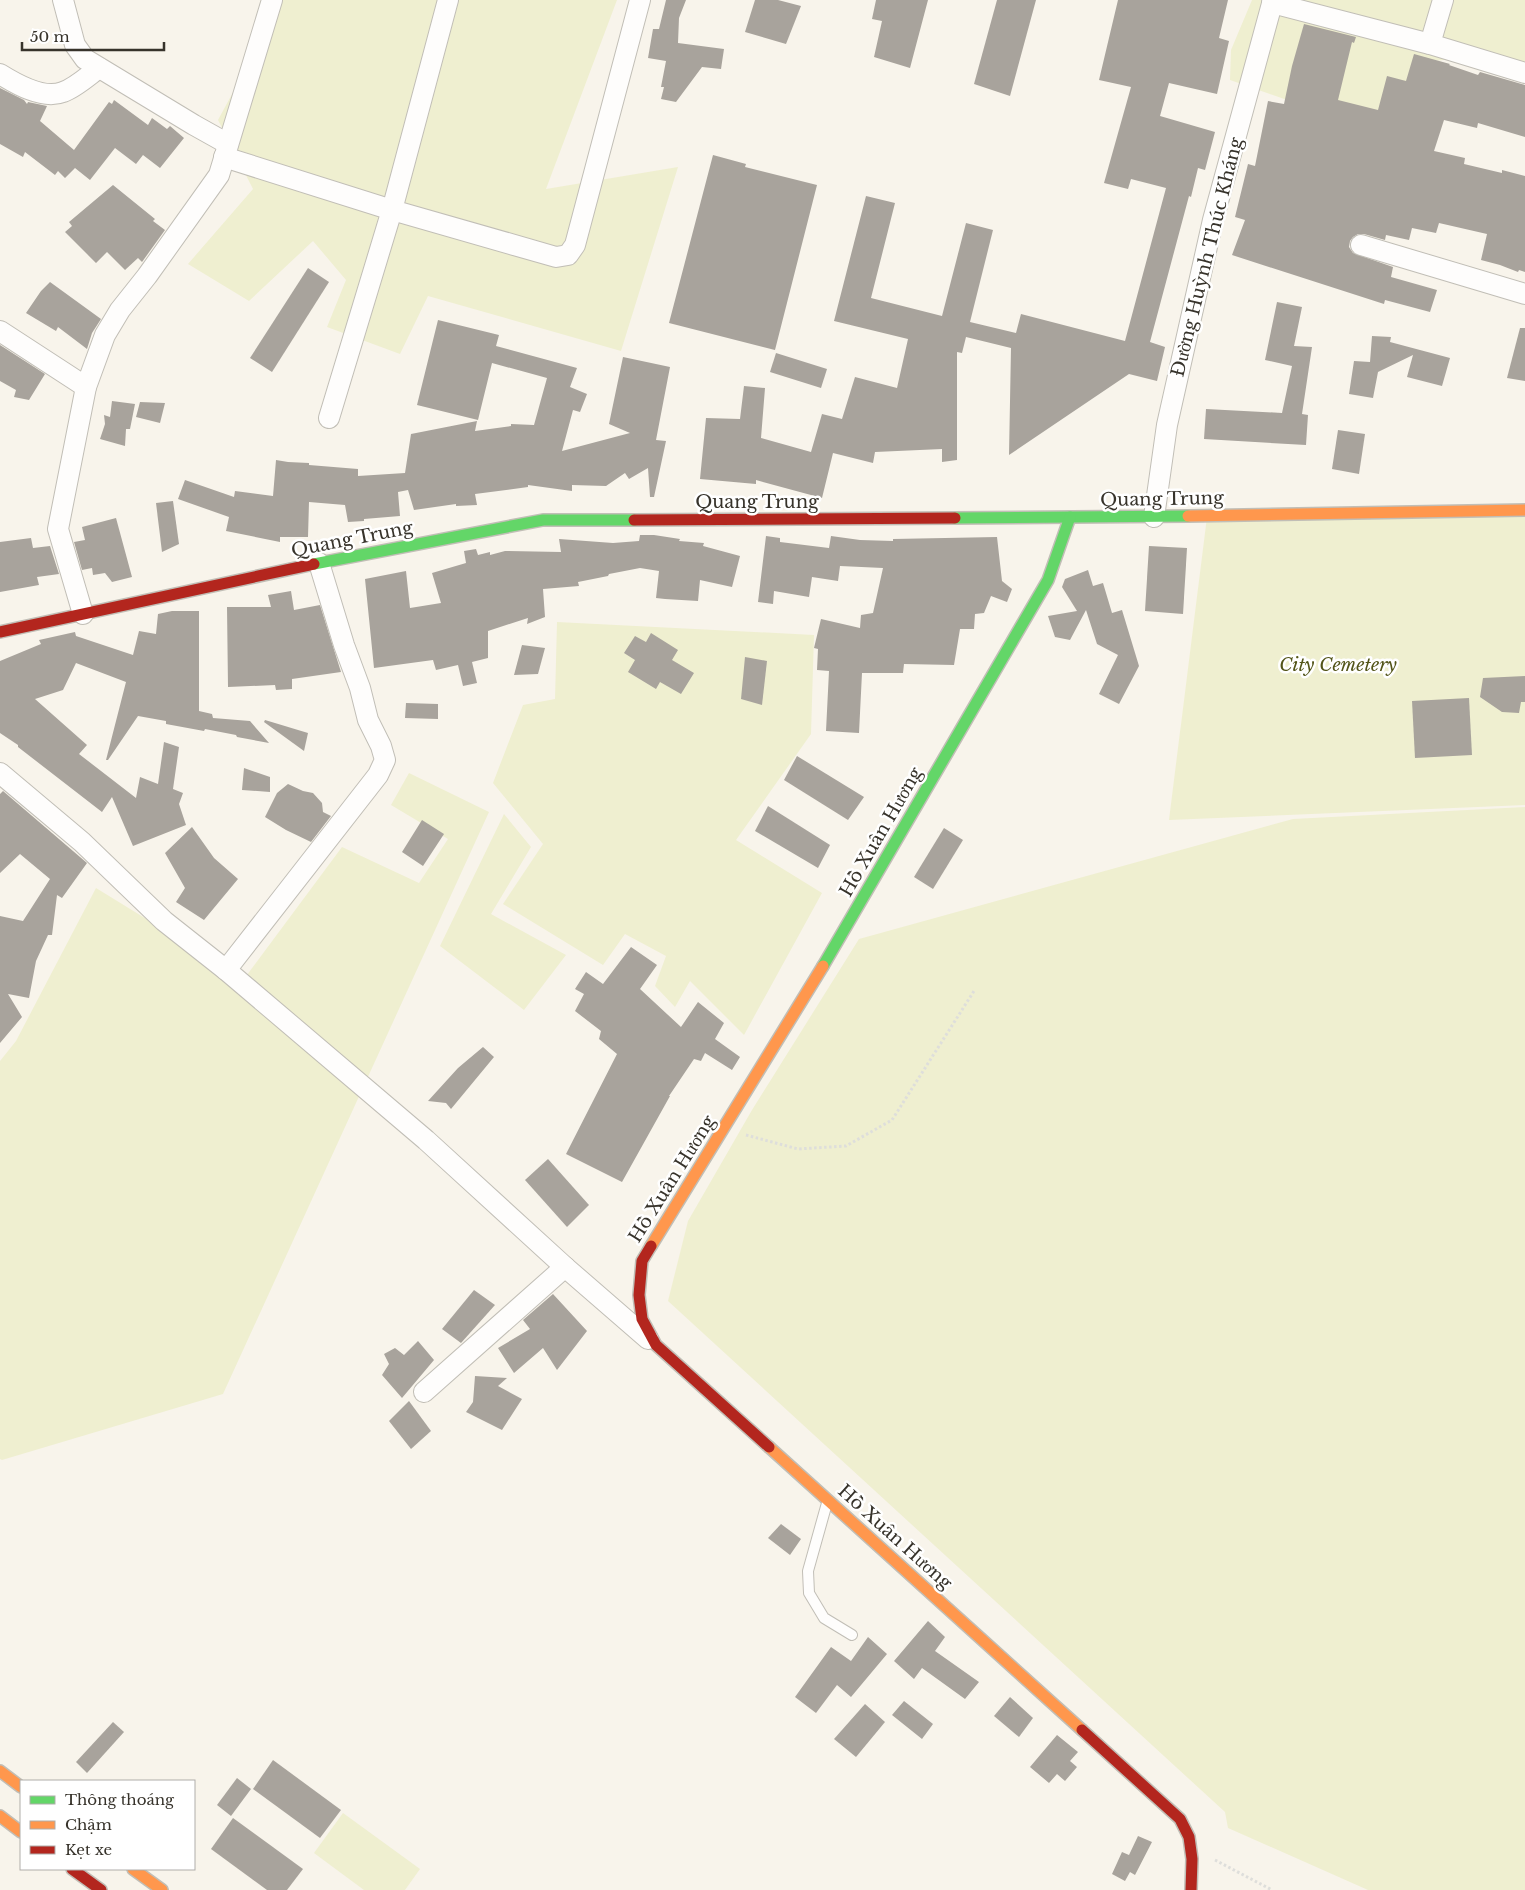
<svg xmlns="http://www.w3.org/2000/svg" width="1525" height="1890" font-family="'Libre Baskerville',serif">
  <rect width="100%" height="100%" fill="#f8f4eb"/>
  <g fill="#efefd0">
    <polygon points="283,0 617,0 546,189 678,167 621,351 428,296 400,354 327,327 346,280 313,241 249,301 188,264 253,189 218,120"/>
    <polygon points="1252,0 1525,0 1525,71 1464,58 1433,61 1392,125 1341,119 1230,80 1231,50"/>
    <polygon points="1525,516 1525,805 1169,820 1207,517"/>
    <polygon points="557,622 814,635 811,734 736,840 822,893 744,1035 690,981 675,1007 655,986 666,956 625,934 603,965 503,904 543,844 493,783 523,705 555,699"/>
    <polygon points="409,773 489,812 223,1394 2,1460 0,1459 0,1061 16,1041 96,888 244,979 342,847 419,883 448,839 391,805"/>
    <polygon points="1525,807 1525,1890 1368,1890 1228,1828 1225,1812 668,1301 688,1221 752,1110 859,939 1293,819"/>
    <polygon points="504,814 531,847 491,914 566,955 524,1010 440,946"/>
    <polygon points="343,1813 420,1869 405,1890 364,1890 314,1853"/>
  </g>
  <g fill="#a8a39c">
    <polygon points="666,0 686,0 679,18 678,43 724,49 721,69 702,67 676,102 661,99 664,87 661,87 666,61 648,58 653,29 659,29"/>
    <polygon points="755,0 778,0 801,6 786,44 745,32"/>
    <polygon points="876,0 928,0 910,68 874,57 882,21 872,19"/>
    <polygon points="997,0 1036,0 1010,96 974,84"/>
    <polygon points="1118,0 1228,0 1219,38 1229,41 1217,94 1169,83 1160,116 1215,132 1205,170 1198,168 1191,197 1189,196 1150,342 1165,347 1157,381 1129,374 1009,455 1011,348 966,337 962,353 957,352 957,460 942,462 942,449 875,452 873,463 833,453 822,498 756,480 756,484 700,479 706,418 740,419 744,386 765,388 761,438 811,452 822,414 842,419 855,377 897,388 908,339 834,321 866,196 895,203 871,298 942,316 966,223 993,230 970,322 1016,333 1021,314 1125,341 1166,188 1131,179 1128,189 1104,183 1131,87 1099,80"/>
    <polygon points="1304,24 1356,37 1354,43 1352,42 1338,100 1378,110 1387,76 1406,81 1414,54 1450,64 1449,65 1478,75 1480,72 1525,85 1525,137 1478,123 1477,128 1444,120 1434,151 1465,158 1464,164 1502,173 1502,170 1525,176 1525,272 1519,270 1518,272 1500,265 1481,260 1487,234 1439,223 1436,233 1412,228 1409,240 1386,235 1385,240 1364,234 1358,234 1353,237 1350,241 1349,247 1353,253 1393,267 1391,277 1437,290 1430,312 1385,300 1384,304 1232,255 1245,220 1235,217 1248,164 1255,166 1268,101 1284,104 1292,66"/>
    <polygon points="0,88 24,100 27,104 28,102 47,106 40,121 74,150 109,102 112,104 114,100 148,125 152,118 167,129 170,126 184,138 160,168 143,155 136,164 115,148 90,180 75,168 65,178 58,171 55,175 25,152 23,157 0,144"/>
    <polygon points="713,155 746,164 745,167 817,185 775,350 669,323"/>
    <polygon points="113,185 155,219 153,221 165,230 142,262 138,258 125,270 107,252 96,263 65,232 72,226 69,222"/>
    <polygon points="308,268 329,282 272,372 250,358"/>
    <polygon points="50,282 101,319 92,333 87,349 58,327 56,331 26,313 41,291"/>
    <polygon points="1277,302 1302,307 1294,346 1312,347 1302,414 1308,415 1306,445 1204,439 1206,409 1282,413 1292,366 1265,360"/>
    <polygon points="438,320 499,335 496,346 577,368 570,387 587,394 580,412 573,410 562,451 630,433 609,424 623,357 670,367 656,440 666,441 654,497 650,497 648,468 629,479 625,473 606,486 572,485 572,491 528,485 528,487 475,494 477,505 456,506 456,504 414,510 408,490 398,492 400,516 364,519 364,521 348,522 345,505 309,502 308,537 280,537 280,542 226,531 229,517 178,499 185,480 234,497 235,491 273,496 276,460 288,462 309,463 309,465 358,469 358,476 405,473 411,434 477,421 475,431 511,426 511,424 534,425 547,378 492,363 478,420 417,405"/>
    <polygon points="1520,328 1525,328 1525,381 1507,378"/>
    <polygon points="1372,336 1391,337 1390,342 1450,358 1442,386 1407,377 1413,355 1378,372 1373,398 1349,394 1354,361 1370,362"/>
    <polygon points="0,345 45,374 29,400 14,397 16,390 0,381"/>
    <polygon points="776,353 827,369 821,388 770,372"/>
    <polygon points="112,401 135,404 130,429 126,429 125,446 100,439 105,424 104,415 110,417"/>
    <polygon points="140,402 165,403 160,423 136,417"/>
    <polygon points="1338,430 1365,434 1359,474 1332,469"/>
    <polygon points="173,501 179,544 162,552 156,503"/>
    <polygon points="116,518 132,577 112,582 105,573 93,575 92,568 82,570 74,542 85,540 82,527"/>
    <polygon points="640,535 654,535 680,539 679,541 704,543 703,546 740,556 732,587 700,580 698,601 665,599 656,598 659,571 640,568 609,574 608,576 578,582 579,586 543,589 545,617 527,624 528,618 488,631 488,658 472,662 477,683 463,686 458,665 436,670 433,660 374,668 365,579 406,571 410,608 441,603 432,573 466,563 464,551 476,549 478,555 490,552 490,555 505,551 561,552 559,539 613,543 639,541"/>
    <polygon points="766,536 780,538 780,542 829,548 831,536 860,540 893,541 893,539 997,537 1002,581 1012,589 1007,602 991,596 984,613 975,614 974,629 960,629 954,665 904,664 903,673 862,673 859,733 826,731 829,671 817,670 818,649 814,648 821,619 860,628 861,615 873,613 883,568 840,566 838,581 812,577 809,597 774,591 773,604 758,602"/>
    <polygon points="31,538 33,548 50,546 59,574 37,577 39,585 0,592 0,542"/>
    <polygon points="1149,546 1187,548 1183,614 1145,611"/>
    <polygon points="1088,570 1093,586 1103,583 1112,613 1122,610 1139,666 1119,704 1099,694 1118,655 1097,644 1086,610 1070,640 1055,637 1048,616 1077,611 1062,587 1065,579"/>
    <polygon points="291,591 294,610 320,605 341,672 292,679 292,689 276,690 275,685 228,687 227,607 271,607 268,595"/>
    <polygon points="172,611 199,611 199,711 212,714 213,718 250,721 269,743 237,737 236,735 205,729 204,731 166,724 166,721 138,716 108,760 106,760 126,682 76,663 63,690 35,699 87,745 79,754 136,798 140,777 158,784 164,742 179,747 173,789 183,793 179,804 186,825 133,846 112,797 102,812 18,747 18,745 0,733 0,661 41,644 39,640 75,632 76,636 133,655 139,631 156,634 158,614"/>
    <polygon points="651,633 678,650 672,660 694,673 681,694 660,682 656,689 628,672 635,660 624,653 635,636 646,642"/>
    <polygon points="522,645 545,648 538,674 514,675"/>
    <polygon points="745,657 767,661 762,705 741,699"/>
    <polygon points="1525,676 1525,702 1521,702 1519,713 1502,712 1480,697 1483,678"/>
    <polygon points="1469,698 1472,755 1415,758 1412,701"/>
    <polygon points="406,703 438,704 438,719 405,718"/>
    <polygon points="265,720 308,733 304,751 264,722"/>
    <polygon points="797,756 864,797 848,820 784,780"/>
    <polygon points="244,768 270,777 270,792 242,790"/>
    <polygon points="288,784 303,791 313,793 322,803 323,812 331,816 311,842 286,830 265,817 277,793"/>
    <polygon points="3,791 87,863 62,898 57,895 52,935 48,935 36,961 29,998 8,994 22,1017 0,1043 0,916 23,921 50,879 20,854 0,873 0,794"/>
    <polygon points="768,806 830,845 818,868 755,831"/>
    <polygon points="422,820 444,834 423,866 402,852"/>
    <polygon points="192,827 214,858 238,879 204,920 176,902 185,888 165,853"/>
    <polygon points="944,828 963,840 933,889 914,877"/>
    <polygon points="631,947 657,965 640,989 681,1027 698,1002 724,1023 715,1039 740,1057 732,1070 705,1053 701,1061 694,1059 669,1096 670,1096 622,1182 566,1154 617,1054 599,1039 601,1031 575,1011 584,994 575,989 586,972 603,984"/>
    <polygon points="483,1047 494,1057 451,1109 446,1103 428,1101 458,1068"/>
    <polygon points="548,1159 589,1205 567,1227 525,1180"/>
    <polygon points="474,1290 495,1305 461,1343 442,1329"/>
    <polygon points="553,1294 587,1331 557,1370 543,1348 514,1373 498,1348 530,1329 523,1320"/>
    <polygon points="418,1341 434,1360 402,1398 382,1375 389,1364 384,1354 395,1348 404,1355"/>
    <polygon points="475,1376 507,1378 498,1386 522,1399 502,1430 466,1412 473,1402"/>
    <polygon points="409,1401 431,1431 411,1449 389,1421"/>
    <polygon points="781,1524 801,1539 790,1555 768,1538"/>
    <polygon points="928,1621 945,1637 935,1651 979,1682 965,1699 922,1668 914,1679 894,1661"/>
    <polygon points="868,1637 887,1654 851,1697 837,1685 816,1713 795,1697 831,1647 851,1661"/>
    <polygon points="1010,1697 1033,1718 1019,1737 994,1716"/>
    <polygon points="904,1701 933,1724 922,1739 892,1715"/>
    <polygon points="865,1704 885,1722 856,1757 834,1739"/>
    <polygon points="113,1722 124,1732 87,1773 76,1762"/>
    <polygon points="1057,1735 1078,1752 1070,1761 1077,1767 1065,1781 1057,1774 1049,1783 1030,1767"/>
    <polygon points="273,1760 341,1810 320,1838 253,1789"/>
    <polygon points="237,1778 251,1789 231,1816 217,1805"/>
    <polygon points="233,1818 303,1869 287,1890 267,1890 211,1849"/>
    <polygon points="1138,1836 1152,1842 1135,1875 1130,1872 1125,1881 1112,1874 1122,1852 1129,1855"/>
  </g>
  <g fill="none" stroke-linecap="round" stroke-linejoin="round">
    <g stroke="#c1beb6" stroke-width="12">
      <polyline id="lane" points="827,1503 808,1571 809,1593 824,1618 852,1635"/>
    </g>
    <g stroke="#c1beb6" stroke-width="22">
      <g id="street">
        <polyline points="63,0 75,45 85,59 194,125 228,144"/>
        <polyline points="1272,3 1430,44 1525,73"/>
        <polyline points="1430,44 1443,0"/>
        <path d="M 0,74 C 16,84 43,100 63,92 C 75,88 88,76 99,68"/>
        <polyline points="224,157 392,210 556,257 568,255 575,245 640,0"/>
        <polyline points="1361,245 1525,294"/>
        <polyline points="0,331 86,387"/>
        <polyline points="329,418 392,210 448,0"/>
        <polyline points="1154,517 1167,425 1213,220 1273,0"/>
        <polyline points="83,614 58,529 86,387 105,335 120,310 147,276 219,175 272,0"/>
        <polyline points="0,773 82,842 164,921 226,970 426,1140 565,1267 648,1339"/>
        <polyline points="226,970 378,775 385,760 381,746 368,720 360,688 344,645 319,563"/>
        <polyline points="424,1392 565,1267"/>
      </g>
    </g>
    <g stroke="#c1beb6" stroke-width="14">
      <g id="fast">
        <polyline points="955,518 1188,516"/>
        <polyline points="314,564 543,520 634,520"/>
        <polyline points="823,966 1048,580 1070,517"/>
      </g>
    </g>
    <g stroke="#c1beb6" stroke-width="14">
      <g id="slow">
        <polyline points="1188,516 1525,510"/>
        <polyline points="651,1246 823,966"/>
        <polyline points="769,1447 1082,1730"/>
        <polyline points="0,1771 21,1787"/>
        <polyline points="0,1816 21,1832"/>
        <polyline points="133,1869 162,1890"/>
      </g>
    </g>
    <g stroke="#c1beb6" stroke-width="14">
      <g id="jam">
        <polyline points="634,520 955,518"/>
        <polyline points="0,632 314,564"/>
        <polyline points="651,1246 642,1261 639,1295 642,1319 656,1345 769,1447"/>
        <polyline points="1082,1730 1180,1819 1189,1837 1192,1859 1191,1890"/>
        <polyline points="72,1869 101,1890"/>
      </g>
    </g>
    <g stroke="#dededb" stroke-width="3" stroke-dasharray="2.5 2.5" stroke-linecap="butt">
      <polyline points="746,1135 798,1149 846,1146 892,1120 974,991"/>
      <polyline points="1215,1860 1272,1890"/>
    </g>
    <use href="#lane" stroke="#fefdfc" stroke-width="10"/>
    <use href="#street" stroke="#fefdfc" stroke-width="20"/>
    <use href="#fast" stroke="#63d668" stroke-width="11"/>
    <use href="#slow" stroke="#ff974d" stroke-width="11"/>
    <use href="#jam" stroke="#b3261e" stroke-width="11"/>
  </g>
  <g text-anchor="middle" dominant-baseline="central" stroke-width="5" stroke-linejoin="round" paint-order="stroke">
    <g font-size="18" fill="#37332b" stroke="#fff">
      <text transform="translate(1207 257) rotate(-76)">Đường Huỳnh Thúc Kháng</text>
      <text transform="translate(1162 499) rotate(-1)">Quang Trung</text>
      <text x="757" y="502">Quang Trung</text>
      <text transform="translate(352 539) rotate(-11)">Quang Trung</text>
      <text transform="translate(881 832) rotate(-60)">Hồ Xuân Hương</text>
      <text transform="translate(672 1179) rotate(-58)">Hồ Xuân Hương</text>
      <text transform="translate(895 1537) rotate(42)">Hồ Xuân Hương</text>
    </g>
    <g font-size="18" font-style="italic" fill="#525418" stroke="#fff">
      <text x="1338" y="665">City Cemetery</text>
    </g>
  </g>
  <rect x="20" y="1780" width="175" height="90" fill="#ffffff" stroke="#afadaa"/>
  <rect x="30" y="1796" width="25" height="8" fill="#63d668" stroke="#afadaa"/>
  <text x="65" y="1805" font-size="15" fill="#37332b">Thông thoáng</text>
  <rect x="30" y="1821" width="25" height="8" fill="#ff974d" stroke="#afadaa"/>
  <text x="65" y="1830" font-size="15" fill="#37332b">Chậm</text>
  <rect x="30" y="1846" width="25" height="8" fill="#b3261e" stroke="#afadaa"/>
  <text x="65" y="1855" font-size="15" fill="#37332b">Kẹt xe</text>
  <path d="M22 42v8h142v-8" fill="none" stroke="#37332b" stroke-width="2.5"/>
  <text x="30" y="42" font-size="15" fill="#37332b" stroke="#ffffff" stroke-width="4" paint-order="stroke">50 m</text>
</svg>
